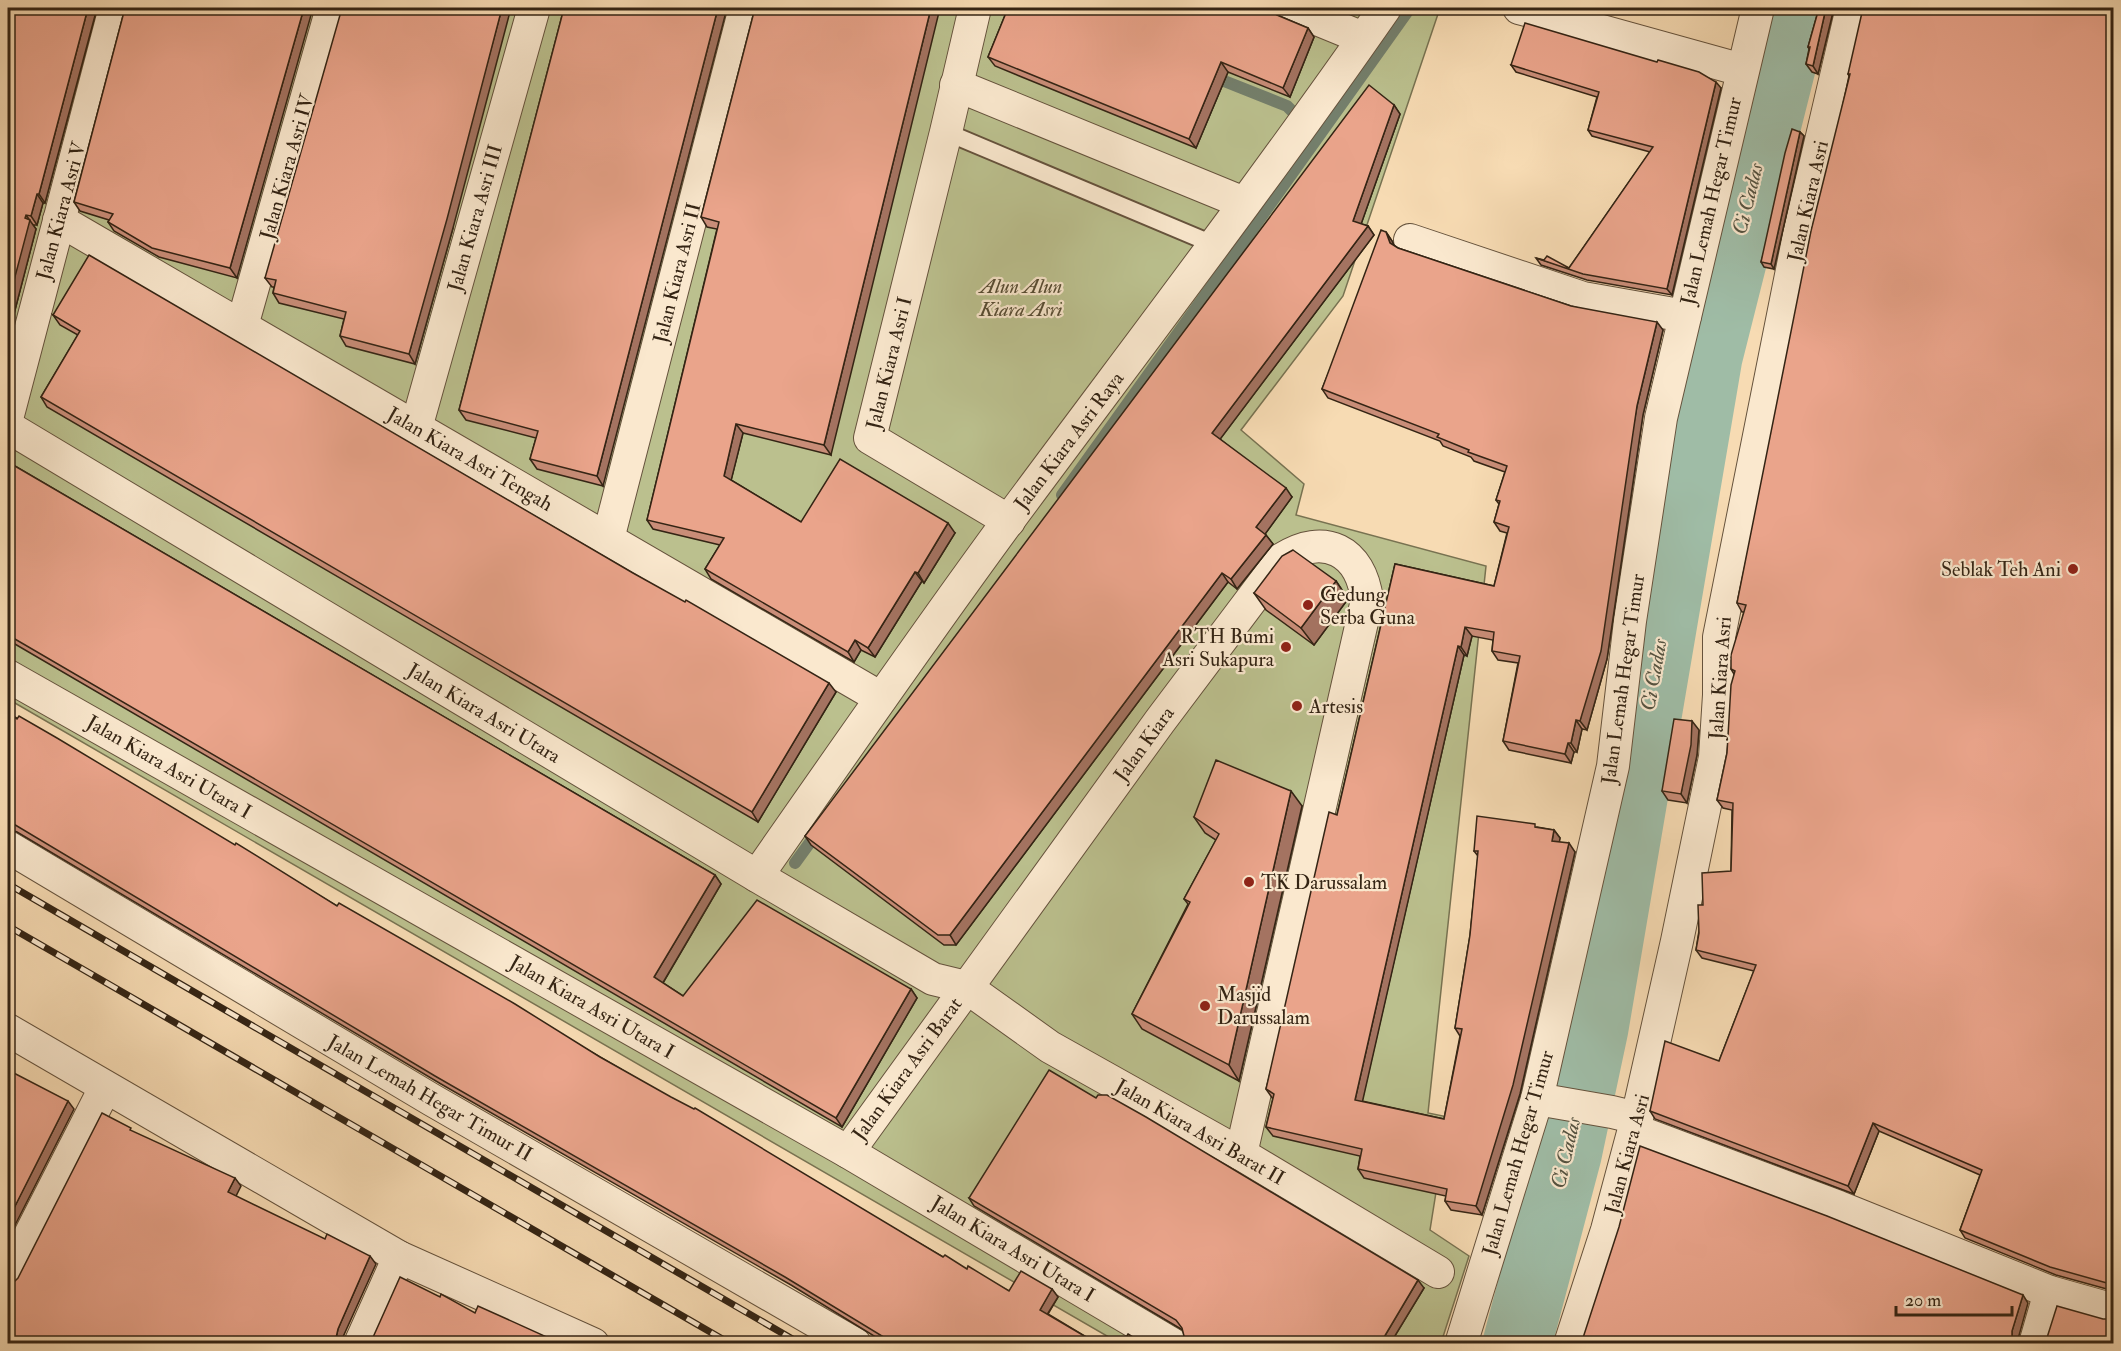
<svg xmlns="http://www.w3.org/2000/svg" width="2121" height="1351" font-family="'IM FELL Double Pica',serif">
  <rect width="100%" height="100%" fill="#f7dbb3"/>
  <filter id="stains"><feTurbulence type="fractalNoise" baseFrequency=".00333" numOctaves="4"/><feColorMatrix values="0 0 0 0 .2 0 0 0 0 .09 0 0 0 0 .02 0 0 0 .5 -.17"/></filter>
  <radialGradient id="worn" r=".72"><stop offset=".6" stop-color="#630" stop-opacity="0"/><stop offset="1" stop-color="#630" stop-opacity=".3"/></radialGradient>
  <polygon fill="#bbc08e" stroke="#787251" stroke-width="1.5" points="8,8 1440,8 1343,296 1241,430 1304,484 1296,515 1486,566 1428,1113 1448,1117 1430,1230 1469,1256 1441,1343 1119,1343 8,699"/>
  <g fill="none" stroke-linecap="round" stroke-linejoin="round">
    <g stroke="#747f6c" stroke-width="12">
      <polyline points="1209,75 1287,106 1292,111"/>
      <polyline points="1062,495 1214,283 1410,8"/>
      <polyline points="795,863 819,830"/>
    </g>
    <polyline stroke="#9fbca6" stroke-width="69" points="1517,1344 1567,1155 1594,1028 1708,357 1796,8"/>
    <g stroke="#65523c" stroke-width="20">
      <polyline id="service" points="946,132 1215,245"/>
    </g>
    <g stroke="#65523c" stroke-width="34">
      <g id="minor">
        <polyline points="975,8 946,132 870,438 1009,521"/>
        <polyline points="1290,8 1363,38"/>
        <polyline points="1519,8 1742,70"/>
        <polyline points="956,85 1244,203"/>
        <polyline points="59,220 881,698"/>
        <polyline points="1410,240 1583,298 1685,316"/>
        <polyline points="242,326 332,8"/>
        <polyline points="8,415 115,8"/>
        <polyline points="8,427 757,876 933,979 966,987 1050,1047 1241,1154 1438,1272"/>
        <polyline points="416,428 534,8"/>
        <polyline points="608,539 745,8"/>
        <polyline points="8,676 848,1152 1172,1344"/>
        <polyline points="8,847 432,1100 855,1344"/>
        <path d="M 757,876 C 840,757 923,637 1009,520 C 1135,350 1264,182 1385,8"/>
        <polyline points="8,1030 399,1257 593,1344"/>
        <polyline points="1537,1099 1612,1112 1637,1118"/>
        <polyline points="1634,1130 1839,1207 2050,1292 2114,1310"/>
        <path d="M 848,1152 L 1160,721 L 1282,559 C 1324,532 1361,550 1367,600 L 1241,1154"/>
        <polyline points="8,1278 105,1088"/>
        <polyline points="360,1344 399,1257"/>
        <polyline points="1461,1344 1537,1099 1613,766 1630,621 1661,418 1758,8"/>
        <polyline points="1570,1344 1607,1230 1637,1118 1677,941 1715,757 1719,695 1719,637 1799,235 1852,8"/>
        <polyline points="2035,1344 2050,1292"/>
      </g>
    </g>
    <use href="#service" stroke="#fae8ce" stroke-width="16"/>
    <use href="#minor" stroke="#fae8ce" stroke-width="32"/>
    <g stroke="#342414" stroke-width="7">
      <g id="rail">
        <polyline points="8,884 801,1344"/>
        <polyline points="8,926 731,1344"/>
      </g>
    </g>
    <use href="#rail" stroke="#fae8ce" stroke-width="4.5" stroke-dasharray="14" stroke-linecap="butt"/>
  </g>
  <g fill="#c98d78" stroke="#342414" stroke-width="1.5">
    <polygon points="8,8 97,8 45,203 43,203 37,225 33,225 36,229 8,337"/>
    <polygon points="125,8 237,278 159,257 114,231 108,222 109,220 80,211 74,202"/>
    <polygon points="564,8 603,486 537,469 530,459 536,438 466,420 459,410"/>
    <polygon points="755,8 831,455 743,433 731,480 801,522 955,533 924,583 922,581 875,657 861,650 854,662 711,579 705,569 720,545 653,529 647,520 717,229 707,227 701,217"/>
    <polygon points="1008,8 1273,8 1273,13 1277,15 1308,28 1314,37 1290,97 1228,72 1196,148 995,66 988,57"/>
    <polygon points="1336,8 1348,8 1346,12"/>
    <polygon points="1819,8 1834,8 1818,74 1812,72 1806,64 1809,49 1808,47"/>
    <polygon points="2114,8 2114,1291 2056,1275 1965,1238 1960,1230 1980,1175 1879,1131 1854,1194 1655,1119 1650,1111 1719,1061 1754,971 1702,958 1696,950 1703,905 1731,871 1732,810 1723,808 1717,800 1727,753 1734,674 1731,669 1744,612 1742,612 1737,603 1849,76 1848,74"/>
    <polygon points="1511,65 1721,88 1672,295 1587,280 1541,265 1536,258 1569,268 1650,152 1592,136 1588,130 1597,97 1516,72"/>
    <polygon points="1394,105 1400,114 1361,224 1368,226 1374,235 1220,439 1292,497 1265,534 1273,544 1237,589 1228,582 956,945 944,945 811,845 805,836"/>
    <polygon points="1800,132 1804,136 1774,269 1764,267 1761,262"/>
    <polygon points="453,228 415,364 346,346 340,336 344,319 279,303 273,293 274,287 272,287 265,278"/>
    <polygon points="1386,232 1392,241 1394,245 1398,248 1571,306 1663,330 1643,415 1607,659 1587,730 1582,729 1577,752 1574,752 1571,763 1509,750 1503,741 1518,663 1498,660 1492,651 1493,640 1472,636 1467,656 1464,655 1362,1101 1444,1119 1460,1036 1455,1028 1470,935 1478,856 1474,851 1537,827 1554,830 1560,838 1559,842 1575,852 1520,1094 1482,1215 1451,1210 1445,1201 1446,1196 1364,1178 1358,1169 1360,1156 1273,1136 1266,1127 1273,1099 1266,1089 1337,815 1395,564 1494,586 1507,533 1500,531 1494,522 1499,504 1496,500 1505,472 1474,461 1471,457 1443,446 1440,441 1328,398 1322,389"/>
    <polygon points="53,315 836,692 758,822 47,407 41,397 78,335 60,325"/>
    <polygon points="8,462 715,875 721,884 663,983 683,996 911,989 917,998 842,1127 8,640"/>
    <polygon points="1336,581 1348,599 1314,645 1266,610 1254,593"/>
    <polygon points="8,713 337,906 600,1057 943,1257 1009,1291 1052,1289 1058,1297 1048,1314 1098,1344 887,1344 791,1285 441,1084 17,832 8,829"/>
    <polygon points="1699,730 1697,755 1687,803 1668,800 1662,791"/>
    <polygon points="1302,806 1239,1081 1142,1029 1132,1014 1188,904 1184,899 1216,840 1205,833 1194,817"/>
    <polygon points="969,1198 1424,1288 1390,1344 1182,1344 1184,1336 1183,1330 1181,1329 974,1206"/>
  </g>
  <g fill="#a47361" stroke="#342414" stroke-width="1.5">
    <polygon points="88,8 97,8 45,203 39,194"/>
    <polygon points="304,8 313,8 237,278 230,268"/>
    <polygon points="502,8 511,8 453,228 415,364 409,354"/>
    <polygon points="718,8 727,8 603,486 597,476"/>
    <polygon points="931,8 940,8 831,455 824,445"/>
    <polygon points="1826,8 1834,8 1818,74 1813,66"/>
    <polygon points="1308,28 1314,37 1290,97 1283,88"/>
    <polygon points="1221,62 1228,72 1196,148 1189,139"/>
    <polygon points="1716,82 1721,88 1672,295 1667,289"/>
    <polygon points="1394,105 1400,114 1359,230 1353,221"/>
    <polygon points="1800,132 1804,136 1774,269 1771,264"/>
    <polygon points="37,194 43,203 37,225 31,216"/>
    <polygon points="26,215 36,229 8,337 8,303"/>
    <polygon points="1368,226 1374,235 1218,442 1212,433"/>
    <polygon points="1386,232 1392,241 1396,251 1390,243"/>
    <polygon points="1657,322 1663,330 1643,415 1607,659 1587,730 1580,721 1637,406"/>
    <polygon points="736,424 743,433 730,485 724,476"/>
    <polygon points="1286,488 1292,497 1263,537 1256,527"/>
    <polygon points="948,523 955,533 924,583 918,573"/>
    <polygon points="1266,535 1273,544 1237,589 1231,579"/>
    <polygon points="915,572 922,581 875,657 868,648"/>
    <polygon points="1222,573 1228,582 956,945 950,935"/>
    <polygon points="1336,581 1348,599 1314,645 1301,628"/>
    <polygon points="1465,627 1472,636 1467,656 1461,647"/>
    <polygon points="855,640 861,650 854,662 848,652"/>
    <polygon points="1458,646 1464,655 1361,1108 1355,1100"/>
    <polygon points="829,683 836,692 758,822 752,812"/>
    <polygon points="1576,720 1582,729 1577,752 1571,743"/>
    <polygon points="1692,721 1699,730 1697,755 1687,803 1681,794"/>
    <polygon points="1568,743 1574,752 1571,763 1565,754"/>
    <polygon points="1291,791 1302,806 1239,1081 1229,1065"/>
    <polygon points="1554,830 1560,838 1558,850 1552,841"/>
    <polygon points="1569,843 1575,852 1520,1094 1482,1215 1476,1206"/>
    <polygon points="715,875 721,884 661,986 654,977"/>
    <polygon points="911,989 917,998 842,1127 836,1118"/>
    <polygon points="68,1101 74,1109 8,1239 8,1220"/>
    <polygon points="1873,1123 1879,1131 1854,1194 1848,1186"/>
    <polygon points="235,1178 241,1186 234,1200 228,1192"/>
    <polygon points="370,1256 376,1264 343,1337 343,1344 339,1344 336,1338 338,1329"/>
    <polygon points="1418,1280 1424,1288 1390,1344 1380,1344"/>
    <polygon points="1052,1289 1058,1297 1045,1318 1040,1310"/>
    <polygon points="2023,1295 2028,1303 2018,1339 2018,1344 2014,1344 2012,1340 2012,1331"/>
  </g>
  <g fill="#eaa48b" stroke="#342414" stroke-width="1.5">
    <polygon points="8,8 88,8 39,194 37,194 31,216 26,215 25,218 30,220 8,303"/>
    <polygon points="125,8 304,8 230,268 152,248 108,222 113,214 74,202"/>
    <polygon points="342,8 502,8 447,219 409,354 340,336 346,312 273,293 276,280 265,278"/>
    <polygon points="564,8 718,8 597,476 530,459 538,431 459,410"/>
    <polygon points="755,8 931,8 824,445 736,424 724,476 801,522 840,459 948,523 918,573 915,572 868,648 855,640 848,652 705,569 724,538 647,520 719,222 701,217"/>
    <polygon points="1008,8 1268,8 1270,10 1277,15 1308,28 1283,88 1221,62 1189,139 988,57"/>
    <polygon points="1819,8 1826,8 1813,66 1806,64 1810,47 1808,47"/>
    <polygon points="1863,8 2114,8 2114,1285 2050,1267 1960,1230 1982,1170 1873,1123 1848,1186 1650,1111 1665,1041 1719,1061 1756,965 1696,950 1699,933 1698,905 1703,905 1702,873 1731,871 1733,803 1717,800 1727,753 1731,685 1735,671 1731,669 1731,655 1746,605 1737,603 1811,231 1850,74 1848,74"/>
    <polygon points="1525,23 1657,62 1658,60 1699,72 1716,82 1667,289 1583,274 1536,258 1544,260 1547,256 1569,268 1653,147 1588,130 1599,92 1511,65"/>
    <polygon points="1369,85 1394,105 1353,221 1368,226 1212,433 1286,488 1256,527 1266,535 1231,579 1222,573 950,935 938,935 805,836"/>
    <polygon points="1792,129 1800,132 1771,264 1761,262 1785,153"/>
    <polygon points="1381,230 1386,232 1390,243 1398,248 1571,306 1657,322 1637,406 1601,651 1580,721 1576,720 1571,743 1568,743 1565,754 1503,741 1520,656 1492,651 1494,632 1465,627 1461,647 1458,646 1355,1100 1444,1119 1462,1029 1455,1028 1470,935 1478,851 1474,851 1477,816 1535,824 1535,827 1554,830 1552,841 1569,843 1513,1085 1476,1206 1445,1201 1447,1189 1358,1169 1362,1149 1266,1127 1274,1094 1266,1089 1329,812 1337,815 1395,564 1494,586 1509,527 1494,522 1500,501 1496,500 1507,466 1468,452 1469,450 1437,437 1439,434 1322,389"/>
    <polygon points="89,255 633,573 685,602 686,600 829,683 752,812 41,397 80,331 53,315"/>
    <polygon points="8,462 715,875 654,977 683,996 757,900 911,989 836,1118 8,635"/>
    <polygon points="1293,550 1336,581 1301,628 1254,593 1282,556"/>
    <polygon points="8,713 17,719 19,716 57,738 235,845 236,843 337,906 339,903 515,1004 600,1057 671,1097 694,1109 695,1108 943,1257 945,1255 967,1269 968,1266 1009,1291 1021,1271 1052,1289 1040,1310 1098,1344 895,1344 785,1277 435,1076 12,823 8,822"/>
    <polygon points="1674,719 1692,721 1691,745 1681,794 1662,791"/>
    <polygon points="1216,760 1291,791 1229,1065 1132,1014 1190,902 1184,899 1219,834 1194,817"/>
    <polygon points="8,1070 68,1101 8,1220"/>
    <polygon points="1049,1070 1096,1098 1098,1095 1107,1095 1146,1117 1418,1280 1380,1344 1182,1344 1184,1336 1182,1328 1176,1320 969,1198"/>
    <polygon points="102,1113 131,1128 130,1130 235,1178 228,1192 325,1239 327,1234 370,1256 338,1329 336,1338 339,1344 8,1344 8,1286 12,1284 18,1278"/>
    <polygon points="1640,1146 1827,1216 2023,1295 2012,1331 2012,1340 2014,1344 1581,1344 1619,1227"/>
    <polygon points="400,1277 440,1297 441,1294 475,1313 478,1306 549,1338 548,1340 554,1344 370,1344"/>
    <polygon points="2057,1306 2103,1319 2114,1319 2114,1344 2045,1344"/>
    <polygon points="1128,1334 1144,1344 1122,1344"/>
  </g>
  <g fill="#8f2418" stroke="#fae8ce" stroke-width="2">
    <circle cx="2073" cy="569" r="6"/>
    <circle cx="1308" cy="605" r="6"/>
    <circle cx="1286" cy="647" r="6"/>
    <circle cx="1297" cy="706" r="6"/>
    <circle cx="1249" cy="882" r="6"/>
    <circle cx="1205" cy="1006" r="6"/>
  </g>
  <g text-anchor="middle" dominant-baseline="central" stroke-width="4.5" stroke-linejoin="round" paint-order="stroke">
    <g font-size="20" fill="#342414" stroke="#fae8ce">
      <text transform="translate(287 167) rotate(-74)">Jalan Kiara Asri IV</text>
      <text transform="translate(1711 201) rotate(-77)">Jalan Lemah Hegar Timur</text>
      <text transform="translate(1808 201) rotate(-77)">Jalan Kiara Asri</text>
      <text transform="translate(61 211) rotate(-75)">Jalan Kiara Asri V</text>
      <text transform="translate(475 218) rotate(-74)">Jalan Kiara Asri III</text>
      <text transform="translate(677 273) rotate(-76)">Jalan Kiara Asri II</text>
      <text transform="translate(889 363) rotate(-76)">Jalan Kiara Asri I</text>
      <text transform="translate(1069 441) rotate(-53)">Jalan Kiara Asri Raya</text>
      <text transform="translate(470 459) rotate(30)">Jalan Kiara Asri Tengah</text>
      <text transform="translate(1720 678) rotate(-86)">Jalan Kiara Asri</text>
      <text transform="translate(1623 679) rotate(-82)">Jalan Lemah Hegar Timur</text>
      <text transform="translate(484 713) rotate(31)">Jalan Kiara Asri Utara</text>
      <text transform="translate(1144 744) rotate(-54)">Jalan Kiara</text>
      <text transform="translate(169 767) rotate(30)">Jalan Kiara Asri Utara I</text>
      <text transform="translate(592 1007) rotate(30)">Jalan Kiara Asri Utara I</text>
      <text transform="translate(907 1069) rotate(-54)">Jalan Kiara Asri Barat</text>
      <text transform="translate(430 1098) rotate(30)">Jalan Lemah Hegar Timur II</text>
      <text transform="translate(1200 1132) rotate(30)">Jalan Kiara Asri Barat II</text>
      <text transform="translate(1518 1153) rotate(-74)">Jalan Lemah Hegar Timur</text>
      <text transform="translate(1627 1154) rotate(-75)">Jalan Kiara Asri</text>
      <text transform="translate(1013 1249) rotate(31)">Jalan Kiara Asri Utara I</text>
    </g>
    <g font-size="20" font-style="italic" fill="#564b32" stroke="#fae8ce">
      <text x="1021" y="286">Alun Alun<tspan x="1021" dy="23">Kiara Asri</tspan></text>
    </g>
    <g font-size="20" fill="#342414" stroke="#fae8ce" text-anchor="start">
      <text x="2061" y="569" text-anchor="end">Seblak Teh Ani</text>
      <text x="1320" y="594">Gedung<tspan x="1320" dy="23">Serba Guna</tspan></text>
      <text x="1274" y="636" text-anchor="end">RTH Bumi<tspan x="1274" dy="23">Asri Sukapura</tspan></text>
      <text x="1309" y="706">Artesis</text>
      <text x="1261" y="882">TK Darussalam</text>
      <text x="1217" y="994">Masjid<tspan x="1217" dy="23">Darussalam</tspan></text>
    </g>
    <g font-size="21" font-style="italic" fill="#545240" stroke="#fae8ce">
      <text transform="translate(1748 199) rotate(-76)">Ci Cadas</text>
      <text transform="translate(1654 675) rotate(-80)">Ci Cadas</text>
      <text transform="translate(1566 1153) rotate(-77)">Ci Cadas</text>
    </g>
  </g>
  <rect width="2121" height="1351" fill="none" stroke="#f7dbb3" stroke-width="30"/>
  <rect x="9" y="9" width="2103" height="1333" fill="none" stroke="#342414" stroke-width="3"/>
  <rect x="15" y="15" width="2091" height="1321" fill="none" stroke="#342414" stroke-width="1.5"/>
  <path d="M1896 1306v9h116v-9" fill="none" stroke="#342414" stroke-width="3"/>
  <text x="1905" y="1306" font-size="18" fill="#342414" stroke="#fae8ce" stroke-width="4.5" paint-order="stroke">20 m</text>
  <rect width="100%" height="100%" filter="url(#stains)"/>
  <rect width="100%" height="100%" fill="url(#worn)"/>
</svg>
